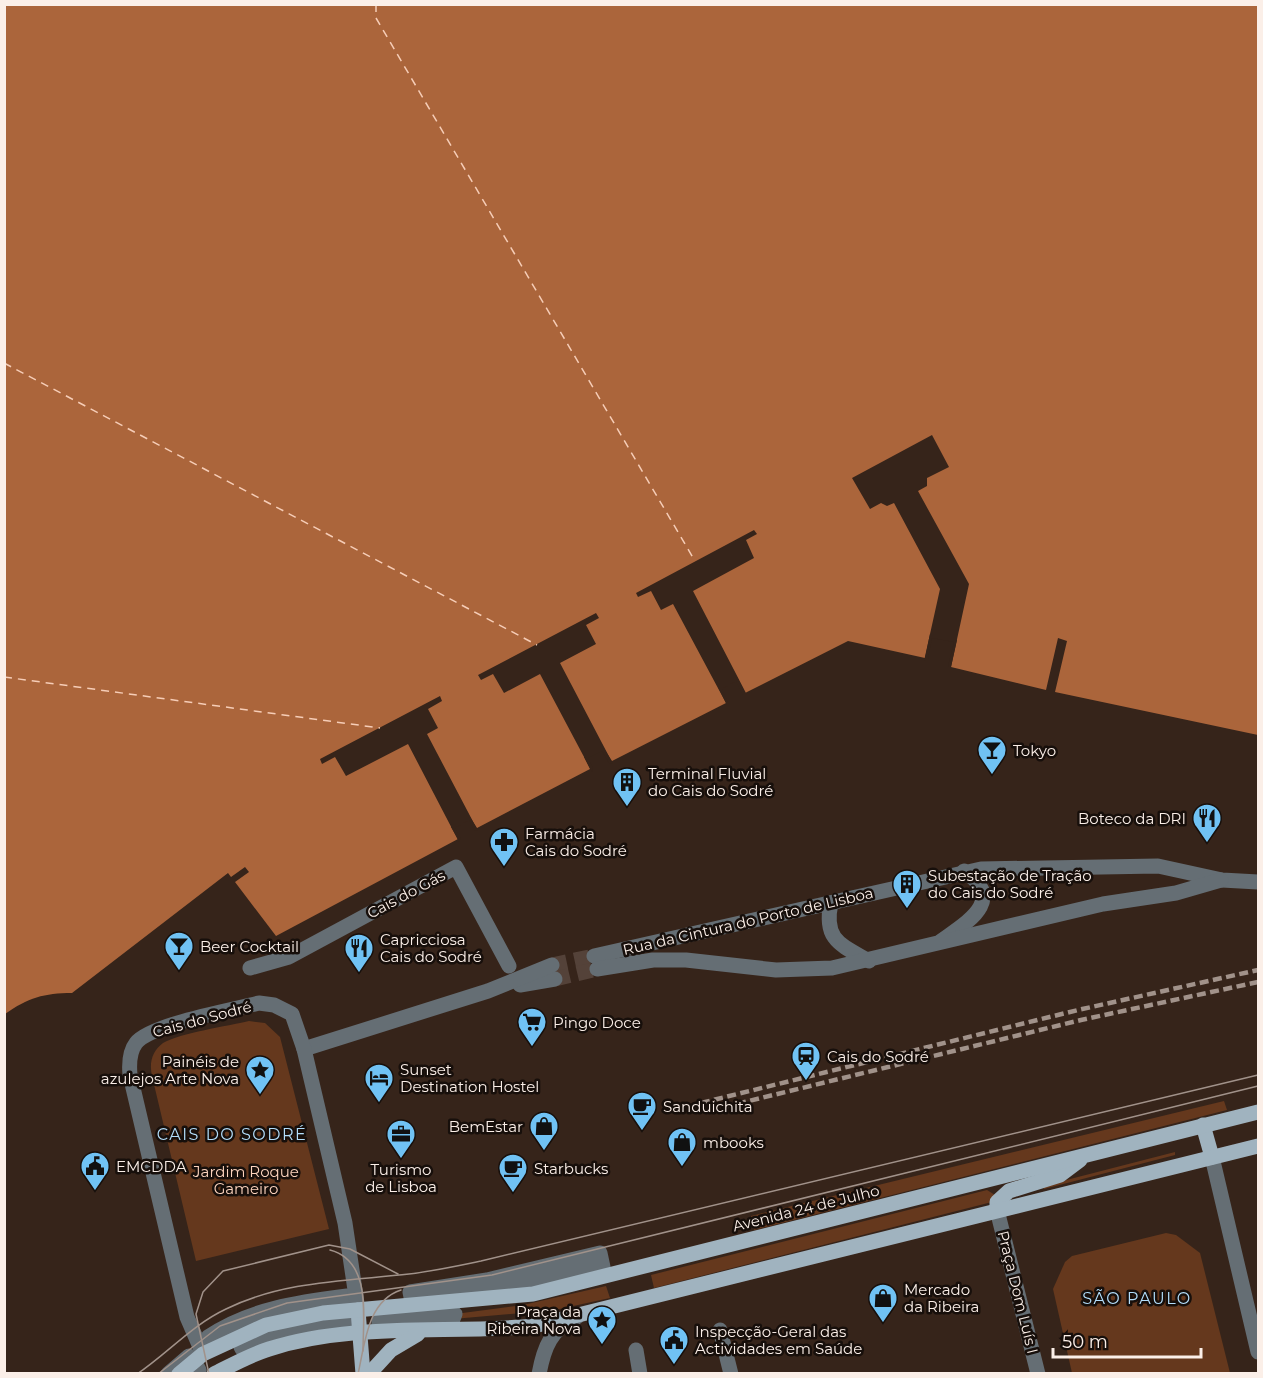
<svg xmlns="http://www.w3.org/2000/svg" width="1263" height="1378" font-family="Montserrat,sans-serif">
  <rect width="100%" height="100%" fill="#36241a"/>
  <g fill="#65381d">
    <path d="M 249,1021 L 265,1023 L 280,1037 L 329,1229 L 196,1261 L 152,1076 C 149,1063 152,1051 163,1043 C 180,1033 228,1026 249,1021 Z"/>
    <polygon points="1224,1101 1227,1110 754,1230 751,1216"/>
    <polygon points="1175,1152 1175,1155 1044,1189 1043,1186"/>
    <polygon points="987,1190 995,1195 992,1202 654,1288 651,1275"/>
    <polygon points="1166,1233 1176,1235 1200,1253 1230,1373 1072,1373 1053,1289 1065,1262 1072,1256"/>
    <polygon points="606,1286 610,1298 555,1310 453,1319 455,1314 523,1305"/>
  </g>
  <path fill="#ab653b" d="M 5,5 L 1258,5 L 1258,735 L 1055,692 L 1067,641 L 1058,638 L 1046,690 L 951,667 L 957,640 L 930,634 L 925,658 L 848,641 L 745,693 L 737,677 L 718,687 L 726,703 L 612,761 L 603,747 L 584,757 L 590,769 L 477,828 L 470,817 L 451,827 L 458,839 L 276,936 L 235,882 L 249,872 L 245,867 L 231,877 L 228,873 L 72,993 C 44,993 28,998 5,1014 Z"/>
  <g fill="#36241a">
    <polygon points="932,435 949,467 927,478 927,486 918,491 969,584 951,667 948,666 954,642 932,638 928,659 924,661 940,589 894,503 887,506 881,503 870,509 852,478"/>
    <polygon points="754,530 757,534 746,540 754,558 693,591 747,695 743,695 736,681 722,689 728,702 727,705 673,604 661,610 651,591 638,597 636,593"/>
    <polygon points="596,613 599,618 586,625 596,644 560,663 613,764 609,763 602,751 588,758 593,768 592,772 540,674 504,693 493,674 481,680 478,675"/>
    <polygon points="440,696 442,701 428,709 438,728 427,734 478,831 474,830 469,820 455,828 461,838 459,842 408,744 346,776 335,757 322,764 320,759"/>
  </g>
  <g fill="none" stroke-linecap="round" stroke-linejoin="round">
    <g stroke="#f6cdb7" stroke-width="1.5" stroke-dasharray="8 6" stroke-linecap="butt">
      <polyline points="376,4 376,18 695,561"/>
      <polyline points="4,363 537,645"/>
      <polyline points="4,677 380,728"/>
    </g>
    <g stroke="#544239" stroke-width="15" stroke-dasharray="15 8" stroke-linecap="butt">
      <polyline points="552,965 594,956"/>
      <polyline points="555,979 597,969"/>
    </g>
    <g stroke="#656e74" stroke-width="15">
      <path d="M 831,903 C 823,940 841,945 869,961"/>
      <path d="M 941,941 C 967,922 1007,900 964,871"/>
      <polyline points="594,956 981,869 1158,866 1222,880 1258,882"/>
      <polyline points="250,968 289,957 456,867 509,966"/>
      <polyline points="597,969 653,960 686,960 776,970 832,968 1103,904 1176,893 1221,880"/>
      <polyline points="520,985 555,979"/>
      <polyline points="304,1049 488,991 552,965"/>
      <polyline points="1212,1157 1258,1352"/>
      <polyline points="997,1210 1038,1374"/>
      <path d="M 600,1253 L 603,1267 C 540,1283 477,1292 411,1297 L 410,1292 L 487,1280 Z"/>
      <path d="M 347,1296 L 348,1300 C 298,1306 254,1313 211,1340 L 208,1337 C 249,1309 299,1302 347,1296 Z"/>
      <polygon points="455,1314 453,1319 379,1325 379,1320"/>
      <polygon points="323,1323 346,1323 347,1326 284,1336 242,1349 241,1347 284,1329"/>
      <polyline points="720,1330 731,1374"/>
      <polyline points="636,1350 640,1374"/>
      <path d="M 203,1354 L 187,1317 L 130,1075 C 129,1064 129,1052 136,1043 C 151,1024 233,1010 259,1003 L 274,1005 L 292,1014 L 304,1049 L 345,1223 L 358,1310"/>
      <polyline points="168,1374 189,1356"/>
      <polyline points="187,1374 197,1366 199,1370 194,1374"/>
      <path d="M 539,1374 C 544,1347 551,1329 577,1317"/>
    </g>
    <g stroke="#a0b3bf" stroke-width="15">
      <polyline points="1203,1125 1212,1157"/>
      <polyline points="997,1210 997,1202 1009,1191 1060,1175 1080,1160"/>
      <polyline points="358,1310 363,1374"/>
      <polyline points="179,1374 203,1354 266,1325 323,1313 533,1294 1258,1112"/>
      <path d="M 214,1374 C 232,1365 250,1355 269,1349 C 353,1322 447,1334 534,1326 L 1258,1146"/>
      <polyline points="369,1374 391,1350 418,1334"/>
    </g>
    <g stroke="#a1928a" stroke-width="1.5">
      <path d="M 330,1250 C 372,1261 363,1317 363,1351"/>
      <path d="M 137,1374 C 168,1353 192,1325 226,1309 C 283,1281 347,1281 409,1274 C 434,1271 457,1266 481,1261 L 1258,1075"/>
      <polyline points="158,1374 220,1326 287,1303 492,1275 1258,1086"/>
      <polyline points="209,1374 196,1314 203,1292 223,1271 329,1245 350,1249 398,1274"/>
      <path d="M 358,1374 C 365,1344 367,1301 401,1290"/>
    </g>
    <g stroke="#a1928a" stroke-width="4.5" stroke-dasharray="9 4.5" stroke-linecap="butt">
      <polyline points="701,1103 1078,1010 1258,970"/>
      <polyline points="724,1107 1081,1020 1258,982"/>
    </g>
  </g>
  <defs>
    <g id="bar-pin" transform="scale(1.5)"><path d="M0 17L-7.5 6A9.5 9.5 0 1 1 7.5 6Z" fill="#70c2f4" stroke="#170f0b"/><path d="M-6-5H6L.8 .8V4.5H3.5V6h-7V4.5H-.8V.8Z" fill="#111"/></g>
    <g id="building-pin" transform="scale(1.5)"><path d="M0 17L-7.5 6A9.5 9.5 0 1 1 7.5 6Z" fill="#70c2f4" stroke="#170f0b"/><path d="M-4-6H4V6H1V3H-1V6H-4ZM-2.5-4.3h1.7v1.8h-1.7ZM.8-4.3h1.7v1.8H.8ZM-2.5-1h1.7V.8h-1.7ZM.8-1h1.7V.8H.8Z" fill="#111"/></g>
    <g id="restaurant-pin" transform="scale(1.5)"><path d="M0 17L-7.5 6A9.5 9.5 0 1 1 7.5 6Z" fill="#70c2f4" stroke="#170f0b"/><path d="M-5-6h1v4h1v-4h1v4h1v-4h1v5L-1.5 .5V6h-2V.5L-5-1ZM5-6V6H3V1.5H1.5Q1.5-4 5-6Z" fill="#111"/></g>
    <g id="pharmacy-pin" transform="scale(1.5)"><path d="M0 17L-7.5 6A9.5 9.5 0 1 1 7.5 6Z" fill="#70c2f4" stroke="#170f0b"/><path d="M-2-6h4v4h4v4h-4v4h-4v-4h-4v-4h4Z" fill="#111"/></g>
    <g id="supermarket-pin" transform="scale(1.5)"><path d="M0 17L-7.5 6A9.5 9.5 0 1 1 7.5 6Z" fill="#70c2f4" stroke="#170f0b"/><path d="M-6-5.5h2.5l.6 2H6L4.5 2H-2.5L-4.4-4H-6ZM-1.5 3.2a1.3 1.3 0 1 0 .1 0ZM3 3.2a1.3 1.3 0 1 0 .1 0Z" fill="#111"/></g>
    <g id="station-pin" transform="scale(1.5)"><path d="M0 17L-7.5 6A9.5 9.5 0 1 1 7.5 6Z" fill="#70c2f4" stroke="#170f0b"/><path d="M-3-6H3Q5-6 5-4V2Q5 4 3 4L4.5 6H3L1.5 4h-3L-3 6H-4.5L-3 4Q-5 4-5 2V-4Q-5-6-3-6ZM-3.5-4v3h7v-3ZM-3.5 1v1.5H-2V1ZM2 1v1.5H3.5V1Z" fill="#111"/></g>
    <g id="sight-pin" transform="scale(1.5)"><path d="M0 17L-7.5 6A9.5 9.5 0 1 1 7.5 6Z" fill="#70c2f4" stroke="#170f0b"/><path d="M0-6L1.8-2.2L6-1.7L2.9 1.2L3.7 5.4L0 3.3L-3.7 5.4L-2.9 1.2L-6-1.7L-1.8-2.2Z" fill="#111"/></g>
    <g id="hotel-pin" transform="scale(1.5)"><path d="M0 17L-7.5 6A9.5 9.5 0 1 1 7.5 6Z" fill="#70c2f4" stroke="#170f0b"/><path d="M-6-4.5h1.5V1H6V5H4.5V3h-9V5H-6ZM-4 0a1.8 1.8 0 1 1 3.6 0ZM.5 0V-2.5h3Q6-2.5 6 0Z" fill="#111"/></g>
    <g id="cafe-pin" transform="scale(1.5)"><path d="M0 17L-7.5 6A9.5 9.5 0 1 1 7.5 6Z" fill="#70c2f4" stroke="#170f0b"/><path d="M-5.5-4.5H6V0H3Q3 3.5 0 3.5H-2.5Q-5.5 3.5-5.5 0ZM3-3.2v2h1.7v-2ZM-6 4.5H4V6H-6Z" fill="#111"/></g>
    <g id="shop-pin" transform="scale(1.5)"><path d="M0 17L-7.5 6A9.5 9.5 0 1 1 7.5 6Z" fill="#70c2f4" stroke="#170f0b"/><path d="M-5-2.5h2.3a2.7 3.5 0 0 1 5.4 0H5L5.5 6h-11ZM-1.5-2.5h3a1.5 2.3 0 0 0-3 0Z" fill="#111"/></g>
    <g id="office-pin" transform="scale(1.5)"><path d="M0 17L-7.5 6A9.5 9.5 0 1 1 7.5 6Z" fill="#70c2f4" stroke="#170f0b"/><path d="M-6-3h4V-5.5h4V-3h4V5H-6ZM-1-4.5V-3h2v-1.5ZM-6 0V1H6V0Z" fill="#111"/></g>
    <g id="civic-pin" transform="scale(1.5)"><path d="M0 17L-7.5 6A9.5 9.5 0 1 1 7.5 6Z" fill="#70c2f4" stroke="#170f0b"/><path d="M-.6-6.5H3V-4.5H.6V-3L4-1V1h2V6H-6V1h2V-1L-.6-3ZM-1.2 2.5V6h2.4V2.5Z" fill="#111"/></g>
  </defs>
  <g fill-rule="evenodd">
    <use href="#bar-pin" x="992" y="750"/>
    <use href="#building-pin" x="627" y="782"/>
    <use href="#restaurant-pin" x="1207" y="818"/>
    <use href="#pharmacy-pin" x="504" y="842"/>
    <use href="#building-pin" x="907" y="884"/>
    <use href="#bar-pin" x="179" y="946"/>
    <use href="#restaurant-pin" x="359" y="948"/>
    <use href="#supermarket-pin" x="532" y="1022"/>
    <use href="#station-pin" x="806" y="1056"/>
    <use href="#sight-pin" x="260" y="1070"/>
    <use href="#hotel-pin" x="379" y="1078"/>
    <use href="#cafe-pin" x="642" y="1106"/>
    <use href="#shop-pin" x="544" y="1126"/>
    <use href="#office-pin" x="401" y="1134"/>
    <use href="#shop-pin" x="682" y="1142"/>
    <use href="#civic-pin" x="95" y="1166"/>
    <use href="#cafe-pin" x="513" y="1168"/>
    <use href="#shop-pin" x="883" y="1298"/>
    <use href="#sight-pin" x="602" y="1320"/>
    <use href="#civic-pin" x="674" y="1340"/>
  </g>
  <g text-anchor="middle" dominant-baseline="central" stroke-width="5" stroke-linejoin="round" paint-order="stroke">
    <g font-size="15" fill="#fbefe8" stroke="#170f0b" text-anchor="start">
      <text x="1013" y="750">Tokyo</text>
      <text x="648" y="773">Terminal Fluvial<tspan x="648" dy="17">do Cais do Sodré</tspan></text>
      <text x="1186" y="818" text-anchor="end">Boteco da DRI</text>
      <text x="525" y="833">Farmácia<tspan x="525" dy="17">Cais do Sodré</tspan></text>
      <text x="928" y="875">Subestação de Tração<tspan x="928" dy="17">do Cais do Sodré</tspan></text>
      <text x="380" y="939">Capricciosa<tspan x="380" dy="17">Cais do Sodré</tspan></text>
      <text x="200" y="946">Beer Cocktail</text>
      <text x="553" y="1022">Pingo Doce</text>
      <text x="827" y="1056">Cais do Sodré</text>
      <text x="239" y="1061" text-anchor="end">Painéis de<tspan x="239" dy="17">azulejos Arte Nova</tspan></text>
      <text x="400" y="1069">Sunset<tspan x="400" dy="17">Destination Hostel</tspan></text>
      <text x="663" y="1106">Sanduichita</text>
      <text x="523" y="1126" text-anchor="end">BemEstar</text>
      <text x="703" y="1142">mbooks</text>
      <text x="116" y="1166">EMCDDA</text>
      <text x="534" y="1168">Starbucks</text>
      <text x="401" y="1169" text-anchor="middle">Turismo<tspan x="401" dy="17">de Lisboa</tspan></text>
      <text x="904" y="1289">Mercado<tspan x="904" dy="17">da Ribeira</tspan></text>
      <text x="581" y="1311" text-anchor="end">Praça da<tspan x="581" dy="17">Ribeira Nova</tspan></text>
      <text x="695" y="1331">Inspecção-Geral das<tspan x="695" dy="17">Actividades em Saúde</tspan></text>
    </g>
    <g font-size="15" fill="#fbefe8" stroke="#170f0b">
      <text transform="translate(406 894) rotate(-28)">Cais do Gás</text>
      <text transform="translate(748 921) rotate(-13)">Rua da Cintura do Porto de Lisboa</text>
      <text transform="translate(202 1019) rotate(-15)">Cais do Sodré</text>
      <text transform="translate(806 1208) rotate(-14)">Avenida 24 de Julho</text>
      <text transform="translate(1018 1292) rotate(76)">Praça Dom Luís I</text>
    </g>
    <g font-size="15" fill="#fdd4be" stroke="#170f0b">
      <text x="246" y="1171">Jardim Roque<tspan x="246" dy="17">Gameiro</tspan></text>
    </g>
    <g font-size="16" letter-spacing="1.5" fill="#b3defb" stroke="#170f0b">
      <text x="232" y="1134">CAIS DO SODRÉ</text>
      <text x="1137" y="1298">SÃO PAULO</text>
    </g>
  </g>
  <rect width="1263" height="1378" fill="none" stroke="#fbefe8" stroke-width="12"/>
  <path d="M1053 1348v9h148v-9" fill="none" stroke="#fbefe8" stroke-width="3"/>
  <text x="1062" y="1348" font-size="18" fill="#fbefe8" stroke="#170f0b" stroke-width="4.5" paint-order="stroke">50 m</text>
</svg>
